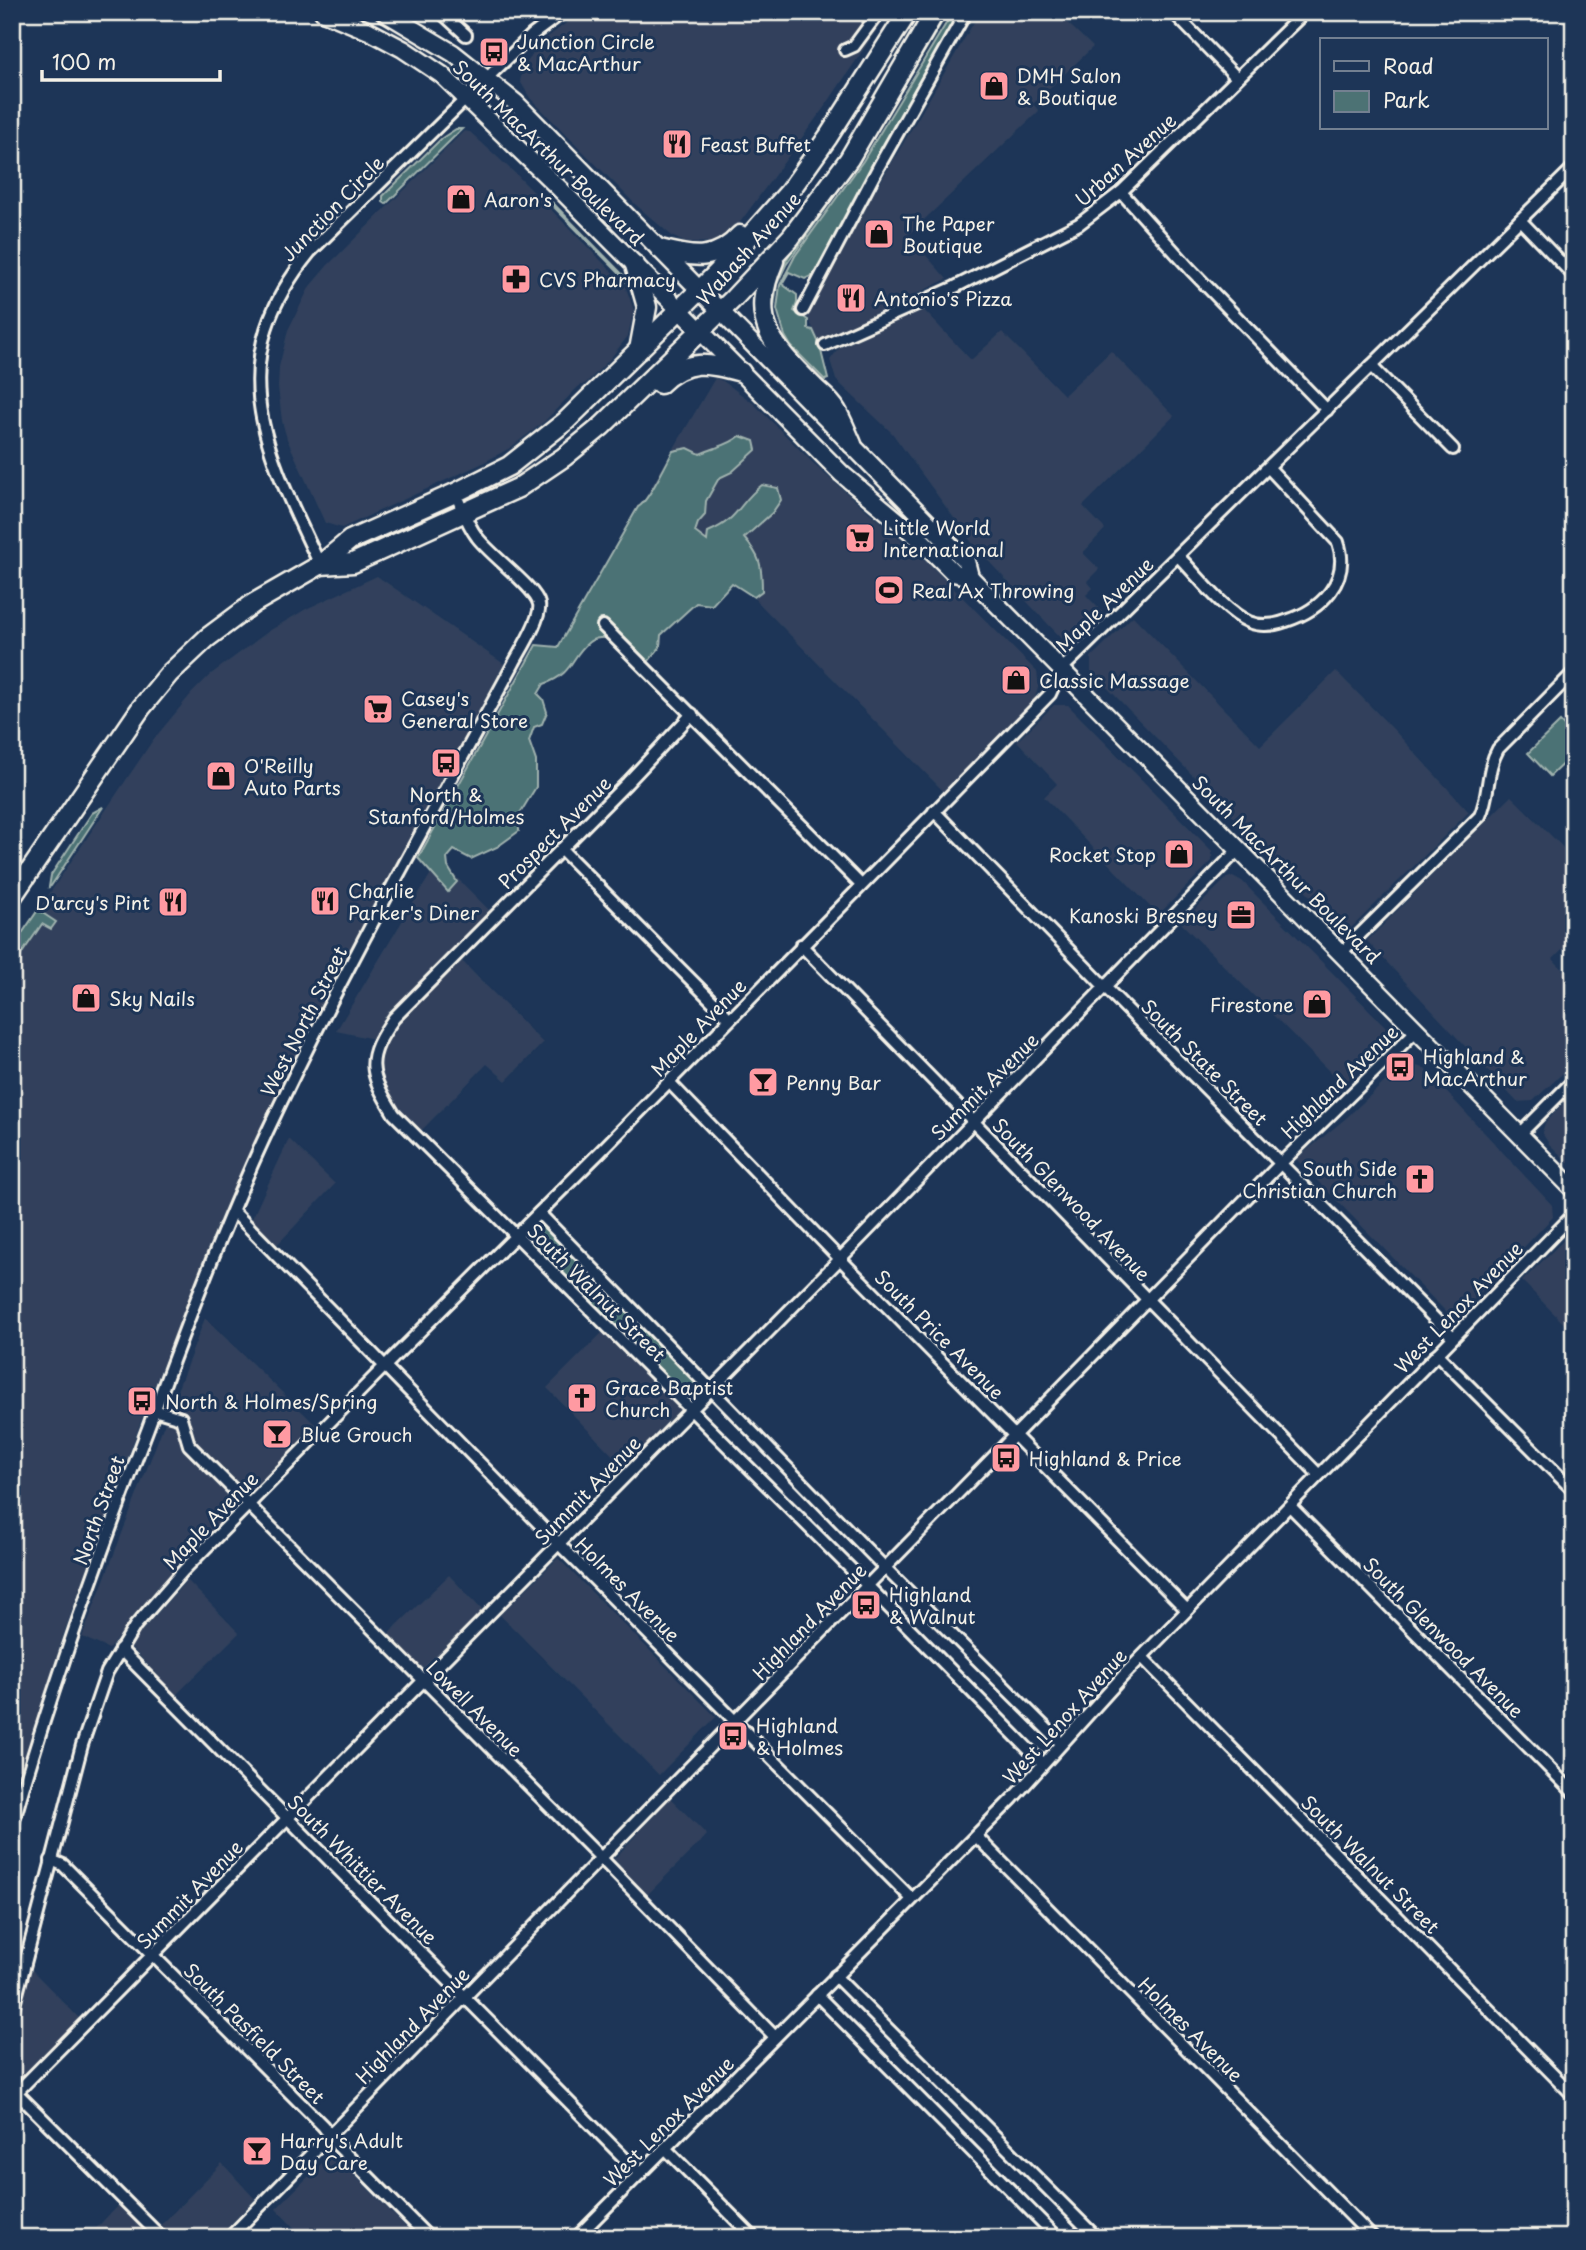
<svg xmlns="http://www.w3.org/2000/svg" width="1586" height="2250" font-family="'Playpen Sans',sans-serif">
  <rect width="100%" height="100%" fill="#1d3557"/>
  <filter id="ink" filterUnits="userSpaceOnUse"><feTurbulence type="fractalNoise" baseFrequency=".0143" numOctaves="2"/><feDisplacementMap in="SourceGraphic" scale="14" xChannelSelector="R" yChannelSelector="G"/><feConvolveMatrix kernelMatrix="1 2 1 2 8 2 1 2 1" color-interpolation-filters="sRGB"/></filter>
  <g filter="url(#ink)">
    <g fill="#30415c">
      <polygon points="585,12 889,12 828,102 733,232 716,242 685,243 672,236 636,205 530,98 520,81 523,68 541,42 565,24"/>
      <polygon points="980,12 1056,12 1093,47 1033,104 1039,111 908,235 947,279 819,341 807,316 867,205"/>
      <polygon points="464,131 470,132 516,174 625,285 634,310 628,336 610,359 586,383 578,387 544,422 510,448 481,464 342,528 325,523 287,439 282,421 278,387 279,367 288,330 310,286 327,266"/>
      <polygon points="922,308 971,360 1002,332 1064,395 1111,351 1174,416 1083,506 1105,529 1083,553 1099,569 1087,581 1093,588 1086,595 1104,614 1075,642 1064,641 975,547 892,433 836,380 830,360 839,348"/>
      <polygon points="715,378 723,381 753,403 819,469 929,564 1037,672 1039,685 1035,698 944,792 649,491"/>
      <polygon points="377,576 504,664 304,1037 224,1212 149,1399 65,1630 12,1799 12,949 153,740 191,694 211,674 269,631 306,609"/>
      <polygon points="1133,616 1260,746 1336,671 1394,730 1469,812 1346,933 1091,671 1091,657"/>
      <polygon points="1054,705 1068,705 1212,851 1212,861 1158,915 1044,797 1057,784 1017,741"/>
      <polygon points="1511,796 1574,858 1574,938 1553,959 1574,981 1574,1063 1533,1101 1517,1102 1367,941"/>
      <polygon points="439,860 490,911 386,1015 374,1039 336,1031"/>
      <polygon points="1233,876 1242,881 1388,1029 1385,1042 1343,1085 1181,923 1227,878"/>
      <polygon points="462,961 543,1043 506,1081 487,1064 420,1132 400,1111 384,1085 380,1073 379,1056 386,1040 400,1020"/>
      <polygon points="1405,1063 1424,1068 1552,1205 1553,1217 1459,1315 1450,1316 1296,1159 1345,1119"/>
      <polygon points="1574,1092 1574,1168 1549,1144 1542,1133 1545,1123"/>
      <polygon points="289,1139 335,1184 275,1247 250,1223"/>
      <polygon points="1574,1230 1574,1334 1522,1281"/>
      <polygon points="205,1318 318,1427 154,1593 109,1649 82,1637"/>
      <polygon points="604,1331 682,1409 624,1467 547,1388"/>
      <polygon points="558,1558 716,1717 659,1775 500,1615"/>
      <polygon points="449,1575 484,1612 429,1666 422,1668 388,1634"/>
      <polygon points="187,1580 239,1633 176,1695 129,1645"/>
      <polygon points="670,1798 707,1835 647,1895 614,1859"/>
      <polygon points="31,1969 81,2020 21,2079 12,2070 12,2042"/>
      <polygon points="332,2153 410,2231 403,2238 304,2238 276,2209"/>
      <polygon points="222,2163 255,2199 218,2238 174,2238 160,2226"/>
      <polygon points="119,2204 154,2238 87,2238"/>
    </g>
    <g fill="#4c7274" stroke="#a0b2ae" stroke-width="2">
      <path d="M 948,12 L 859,161 L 786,265 L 777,284 L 774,306 L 771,306 C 777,252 824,212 852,168 C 880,124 906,78 932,33 Z"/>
      <polygon points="953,12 958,12 813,275 805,279 789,272 782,284 797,295 797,303 794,311 808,320 808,329 813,330 819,343 828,379 825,380 791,346 785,336 777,309 780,285 795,256 863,161"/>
      <polygon points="456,129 462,129 386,204 383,202 383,196 442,138"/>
      <polygon points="546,199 553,203 628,280 633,287 639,306 637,306 631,288 623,277"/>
      <path d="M 740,436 L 754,441 L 756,450 L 732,472 L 719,478 L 706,501 L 705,515 L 698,523 L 695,532 L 707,541 L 708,532 C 740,519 738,503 762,485 L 778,488 L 781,500 L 772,513 L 744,538 C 761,557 762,566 762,591 L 754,597 L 732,583 L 712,605 L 696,603 L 661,635 L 660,647 L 648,662 L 636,656 L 617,638 C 609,638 596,636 589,642 C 570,657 574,674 544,684 L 538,694 L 543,699 L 547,712 L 542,724 L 534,727 L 529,741 L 536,761 L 536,787 L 519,815 L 519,831 L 497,847 L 471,859 L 454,850 L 447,858 L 448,867 L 457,882 L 448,892 L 418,858 L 536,645 L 558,647 L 638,507 C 648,502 666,464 673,451 L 688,448 L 700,454 C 715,447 728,446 740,436 Z"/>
      <polygon points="1560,722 1574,736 1574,753 1550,776 1528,753"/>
      <polygon points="103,807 51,886 49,887 51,875 92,813"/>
      <polygon points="38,910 56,922 51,929 42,924 12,968 12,948"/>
      <polygon points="542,1227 554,1235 696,1382 696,1394 693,1396 685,1396 536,1248 533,1231"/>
    </g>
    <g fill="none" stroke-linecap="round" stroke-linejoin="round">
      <g stroke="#f4f1e8" stroke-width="16">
        <g id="street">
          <polyline points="441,12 466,35"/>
          <polyline points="1173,12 1237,78"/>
          <polyline points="845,50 854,46 879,12"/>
          <polyline points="1121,192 1191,270 1327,410"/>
          <polyline points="1520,220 1574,276"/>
          <polyline points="803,310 879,166 966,12"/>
          <polyline points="825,345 955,287 1079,224 1121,192 1305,12"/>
          <polyline points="1371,366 1453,449"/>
          <path d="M 1179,557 C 1198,576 1224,611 1249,622 C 1261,627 1275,625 1286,621 C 1321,610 1351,581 1338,542 L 1269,468"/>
          <path d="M 320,565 C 266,450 218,365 310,252 L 487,78 L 532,35 L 563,12"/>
          <polyline points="603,626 861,885"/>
          <path d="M 692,714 L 627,783 L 394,1018 C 365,1059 368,1072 394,1114 L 860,1578 L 1043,1764"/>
          <polyline points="934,811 1101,983 1453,1337"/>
          <polyline points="561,849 730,1019"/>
          <polyline points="801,945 1319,1475"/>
          <path d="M 1340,954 L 1480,816 C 1490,794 1486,770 1498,749 L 1574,672"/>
          <polyline points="669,1082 840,1259 1187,1610"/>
          <polyline points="1519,1135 1574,1080"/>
          <polyline points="233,1211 554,1539 912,1899"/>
          <polyline points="539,1213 885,1568 1061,1743"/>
          <polyline points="1437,1354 1574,1491"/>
          <polyline points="154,1410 181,1418 189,1445 600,1857 775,2037"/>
          <polyline points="1290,1506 1574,1793"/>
          <polyline points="120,1649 640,2174"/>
          <polyline points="1142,1657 1574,2096"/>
          <path d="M 12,1827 C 50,1692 98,1559 148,1428 C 185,1328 222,1228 267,1132 C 342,972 430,818 514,663 C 521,650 542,617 539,604 C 536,588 489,554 477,537 C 467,524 462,508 455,493"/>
          <polyline points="976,1836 1373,2238"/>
          <polyline points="51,1860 63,1865 323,2126 338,2146 429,2238"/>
          <polyline points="835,1976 1097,2238"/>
          <polyline points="817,1995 1058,2238"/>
          <polyline points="12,2013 82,1745 107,1672 135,1626 183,1571 384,1367 600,1152 1050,694 1061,670 1574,167"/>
          <polyline points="13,2089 162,2238"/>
          <polyline points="17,2092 840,1259 1238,850"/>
          <polyline points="665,2148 754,2238"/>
          <polyline points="229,2238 1281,1163 1417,1030"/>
          <polyline points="576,2238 1013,1798 1123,1676 1574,1214"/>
        </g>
      </g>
      <g stroke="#f4f1e8" stroke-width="21">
        <g id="secondary">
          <polyline points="323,12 369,31 403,49 442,75 560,189 842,474 922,541 954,573 970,577 1574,1190"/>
          <polyline points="384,12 453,53 516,103 953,548 966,561 970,577"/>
        </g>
      </g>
      <g stroke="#f4f1e8" stroke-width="23">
        <g id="primary">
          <path d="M 660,249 C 693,257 715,263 740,235"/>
          <path d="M 774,261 C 748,322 772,345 814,387 C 821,394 831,401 836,410 C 842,420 847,433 852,444"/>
          <polyline points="635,265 647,307 639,350"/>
          <path d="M 660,384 C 687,358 707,363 741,372"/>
          <polyline points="320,565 353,563 518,488 564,457 602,426 732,300 791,237 849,159 935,12"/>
          <polyline points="12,897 141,708 169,674 207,638 254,603 320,565 350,540 455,493 509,466 566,421 717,273 789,192 828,137 908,12"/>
        </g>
      </g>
      <use href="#street" stroke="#1d3557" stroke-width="10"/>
      <use href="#secondary" stroke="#1d3557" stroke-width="16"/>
      <use href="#primary" stroke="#1d3557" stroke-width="18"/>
    </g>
  </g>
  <defs>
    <g id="bus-square" transform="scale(1.575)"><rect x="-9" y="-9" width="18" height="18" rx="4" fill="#ff9aa2" stroke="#1d3557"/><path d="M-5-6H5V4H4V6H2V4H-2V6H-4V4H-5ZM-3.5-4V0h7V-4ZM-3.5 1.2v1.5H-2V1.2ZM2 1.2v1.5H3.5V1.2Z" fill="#111"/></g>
    <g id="shop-square" transform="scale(1.575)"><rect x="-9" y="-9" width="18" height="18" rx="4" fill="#ff9aa2" stroke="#1d3557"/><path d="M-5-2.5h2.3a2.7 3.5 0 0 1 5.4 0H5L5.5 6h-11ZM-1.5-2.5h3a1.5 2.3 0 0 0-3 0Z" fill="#111"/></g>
    <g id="restaurant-square" transform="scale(1.575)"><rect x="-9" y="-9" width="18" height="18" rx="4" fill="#ff9aa2" stroke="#1d3557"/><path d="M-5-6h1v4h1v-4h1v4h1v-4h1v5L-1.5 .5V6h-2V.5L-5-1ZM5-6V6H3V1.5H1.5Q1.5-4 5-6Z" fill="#111"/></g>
    <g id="pharmacy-square" transform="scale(1.575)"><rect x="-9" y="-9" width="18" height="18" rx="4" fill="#ff9aa2" stroke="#1d3557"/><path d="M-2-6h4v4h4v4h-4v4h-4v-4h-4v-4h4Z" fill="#111"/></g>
    <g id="supermarket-square" transform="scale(1.575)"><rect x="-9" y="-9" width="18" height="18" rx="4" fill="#ff9aa2" stroke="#1d3557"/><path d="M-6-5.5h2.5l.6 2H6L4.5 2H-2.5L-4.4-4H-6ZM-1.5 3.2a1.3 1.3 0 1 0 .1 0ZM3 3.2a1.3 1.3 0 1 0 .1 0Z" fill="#111"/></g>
    <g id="stadium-square" transform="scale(1.575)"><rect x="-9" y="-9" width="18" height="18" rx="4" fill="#ff9aa2" stroke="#1d3557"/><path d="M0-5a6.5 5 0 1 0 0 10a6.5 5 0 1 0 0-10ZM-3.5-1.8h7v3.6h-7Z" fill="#111"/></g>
    <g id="office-square" transform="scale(1.575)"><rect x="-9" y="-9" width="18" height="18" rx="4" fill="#ff9aa2" stroke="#1d3557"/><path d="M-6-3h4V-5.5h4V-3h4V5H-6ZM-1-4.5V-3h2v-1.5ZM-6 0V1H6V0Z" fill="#111"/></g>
    <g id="bar-square" transform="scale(1.575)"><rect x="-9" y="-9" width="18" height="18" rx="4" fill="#ff9aa2" stroke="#1d3557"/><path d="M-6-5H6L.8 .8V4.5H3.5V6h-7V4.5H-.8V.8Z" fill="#111"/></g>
    <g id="church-square" transform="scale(1.575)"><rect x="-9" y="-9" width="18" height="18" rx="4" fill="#ff9aa2" stroke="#1d3557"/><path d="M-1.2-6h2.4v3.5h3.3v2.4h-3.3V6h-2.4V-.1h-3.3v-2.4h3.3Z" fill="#111"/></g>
  </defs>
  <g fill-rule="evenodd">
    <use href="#bus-square" x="494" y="52"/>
    <use href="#shop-square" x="994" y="86"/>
    <use href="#restaurant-square" x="677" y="144"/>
    <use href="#shop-square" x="461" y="199"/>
    <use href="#shop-square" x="879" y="234"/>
    <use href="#pharmacy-square" x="516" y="279"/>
    <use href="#restaurant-square" x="851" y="298"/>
    <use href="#supermarket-square" x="860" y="538"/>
    <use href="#stadium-square" x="889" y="590"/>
    <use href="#shop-square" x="1016" y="680"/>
    <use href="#supermarket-square" x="378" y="709"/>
    <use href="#bus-square" x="446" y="763"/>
    <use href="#shop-square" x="221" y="776"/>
    <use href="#shop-square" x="1179" y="854"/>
    <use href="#restaurant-square" x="325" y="901"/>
    <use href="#restaurant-square" x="173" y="902"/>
    <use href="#office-square" x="1241" y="915"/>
    <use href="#shop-square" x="86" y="998"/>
    <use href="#shop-square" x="1317" y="1004"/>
    <use href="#bus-square" x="1400" y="1067"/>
    <use href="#bar-square" x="763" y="1082"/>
    <use href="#church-square" x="1420" y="1179"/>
    <use href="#church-square" x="582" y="1398"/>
    <use href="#bus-square" x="142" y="1401"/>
    <use href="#bar-square" x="277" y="1434"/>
    <use href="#bus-square" x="1006" y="1458"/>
    <use href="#bus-square" x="866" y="1605"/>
    <use href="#bus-square" x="733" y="1736"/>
    <use href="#bar-square" x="257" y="2151"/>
  </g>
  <g text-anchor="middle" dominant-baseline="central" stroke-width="6" stroke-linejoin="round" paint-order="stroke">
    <g font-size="19" fill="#f4f1e8" stroke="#1d3557" text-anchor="start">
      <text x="517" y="41">Junction Circle<tspan x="517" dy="22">&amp; MacArthur</tspan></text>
      <text x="1017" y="75">DMH Salon<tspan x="1017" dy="22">&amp; Boutique</tspan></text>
      <text x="700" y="144">Feast Buffet</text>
      <text x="484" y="199">Aaron's</text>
      <text x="902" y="223">The Paper<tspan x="902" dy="22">Boutique</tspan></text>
      <text x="539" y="279">CVS Pharmacy</text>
      <text x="874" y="298">Antonio's Pizza</text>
      <text x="883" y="527">Little World<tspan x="883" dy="22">International</tspan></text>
      <text x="912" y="590">Real Ax Throwing</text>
      <text x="1039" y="680">Classic Massage</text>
      <text x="401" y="698">Casey's<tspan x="401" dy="22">General Store</tspan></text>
      <text x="244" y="765">O'Reilly<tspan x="244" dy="22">Auto Parts</tspan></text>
      <text x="446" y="794" text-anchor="middle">North &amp;<tspan x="446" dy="22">Stanford/Holmes</tspan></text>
      <text x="1156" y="854" text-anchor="end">Rocket Stop</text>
      <text x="348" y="890">Charlie<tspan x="348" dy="22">Parker's Diner</tspan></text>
      <text x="150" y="902" text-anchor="end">D'arcy's Pint</text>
      <text x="1218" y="915" text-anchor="end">Kanoski Bresney</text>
      <text x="109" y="998">Sky Nails</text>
      <text x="1294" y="1004" text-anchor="end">Firestone</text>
      <text x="1423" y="1056">Highland &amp;<tspan x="1423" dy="22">MacArthur</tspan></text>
      <text x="786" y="1082">Penny Bar</text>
      <text x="1397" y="1168" text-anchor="end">South Side<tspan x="1397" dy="22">Christian Church</tspan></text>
      <text x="605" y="1387">Grace Baptist<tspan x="605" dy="22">Church</tspan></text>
      <text x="165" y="1401">North &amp; Holmes/Spring</text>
      <text x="300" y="1434">Blue Grouch</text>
      <text x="1029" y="1458">Highland &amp; Price</text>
      <text x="889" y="1594">Highland<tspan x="889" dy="22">&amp; Walnut</tspan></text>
      <text x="756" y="1725">Highland<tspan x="756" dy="22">&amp; Holmes</tspan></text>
      <text x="280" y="2140">Harry's Adult<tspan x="280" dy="22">Day Care</tspan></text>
    </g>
    <g font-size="19" fill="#f4f1e8" stroke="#1d3557">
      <text transform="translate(549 152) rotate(44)">South MacArthur Boulevard</text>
      <text transform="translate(1125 159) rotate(-42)">Urban Avenue</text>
      <text transform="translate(332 208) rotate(-46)">Junction Circle</text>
      <text transform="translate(748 248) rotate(-48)">Wabash Avenue</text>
      <text transform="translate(1104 604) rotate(-44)">Maple Avenue</text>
      <text transform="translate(554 832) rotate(-45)">Prospect Avenue</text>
      <text transform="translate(1287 869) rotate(45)">South MacArthur Boulevard</text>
      <text transform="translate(303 1021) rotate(-63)">West North Street</text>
      <text transform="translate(698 1027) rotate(-46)">Maple Avenue</text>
      <text transform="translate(1205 1062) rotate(45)">South State Street</text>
      <text transform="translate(1339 1081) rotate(-44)">Highland Avenue</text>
      <text transform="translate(984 1086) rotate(-45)">Summit Avenue</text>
      <text transform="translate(1072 1199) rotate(46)">South Glenwood Avenue</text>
      <text transform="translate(597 1292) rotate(45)">South Walnut Street</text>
      <text transform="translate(1458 1307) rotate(-46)">West Lenox Avenue</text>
      <text transform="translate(940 1334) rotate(45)">South Price Avenue</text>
      <text transform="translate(587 1490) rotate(-46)">Summit Avenue</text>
      <text transform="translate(98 1510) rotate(-70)">North Street</text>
      <text transform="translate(210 1520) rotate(-46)">Maple Avenue</text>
      <text transform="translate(628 1589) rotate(45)">Holmes Avenue</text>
      <text transform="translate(809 1621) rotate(-46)">Highland Avenue</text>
      <text transform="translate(1444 1637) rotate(45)">South Glenwood Avenue</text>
      <text transform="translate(475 1708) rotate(45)">Lowell Avenue</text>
      <text transform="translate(1064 1716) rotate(-48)">West Lenox Avenue</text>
      <text transform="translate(1371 1864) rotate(45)">South Walnut Street</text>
      <text transform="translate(363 1869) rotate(45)">South Whittier Avenue</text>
      <text transform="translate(189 1894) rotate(-46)">Summit Avenue</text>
      <text transform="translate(412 2025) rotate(-46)">Highland Avenue</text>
      <text transform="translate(1191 2029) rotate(45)">Holmes Avenue</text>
      <text transform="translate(255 2033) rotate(45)">South Pasfield Street</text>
      <text transform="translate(668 2121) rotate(-45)">West Lenox Avenue</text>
    </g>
  </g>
  <rect width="1586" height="2250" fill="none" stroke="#1d3557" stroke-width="42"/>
  <rect x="21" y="21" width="1544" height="2208" fill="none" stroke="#f4f1e8" stroke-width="2.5" filter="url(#ink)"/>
  <rect x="1320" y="38" width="228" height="91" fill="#1d3557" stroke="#738091" stroke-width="2"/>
  <rect x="1334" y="61" width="35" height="10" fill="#1d3557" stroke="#738091" stroke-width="2"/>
  <text x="1383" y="74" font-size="21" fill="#f4f1e8">Road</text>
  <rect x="1334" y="91" width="35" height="21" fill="#4c7274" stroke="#738091" stroke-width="2"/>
  <text x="1383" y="108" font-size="21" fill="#f4f1e8">Park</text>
  <path d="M42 70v10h178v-10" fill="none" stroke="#f4f1e8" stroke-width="3.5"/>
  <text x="52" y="70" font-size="21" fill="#f4f1e8" stroke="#1d3557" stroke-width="5" paint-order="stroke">100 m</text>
</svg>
